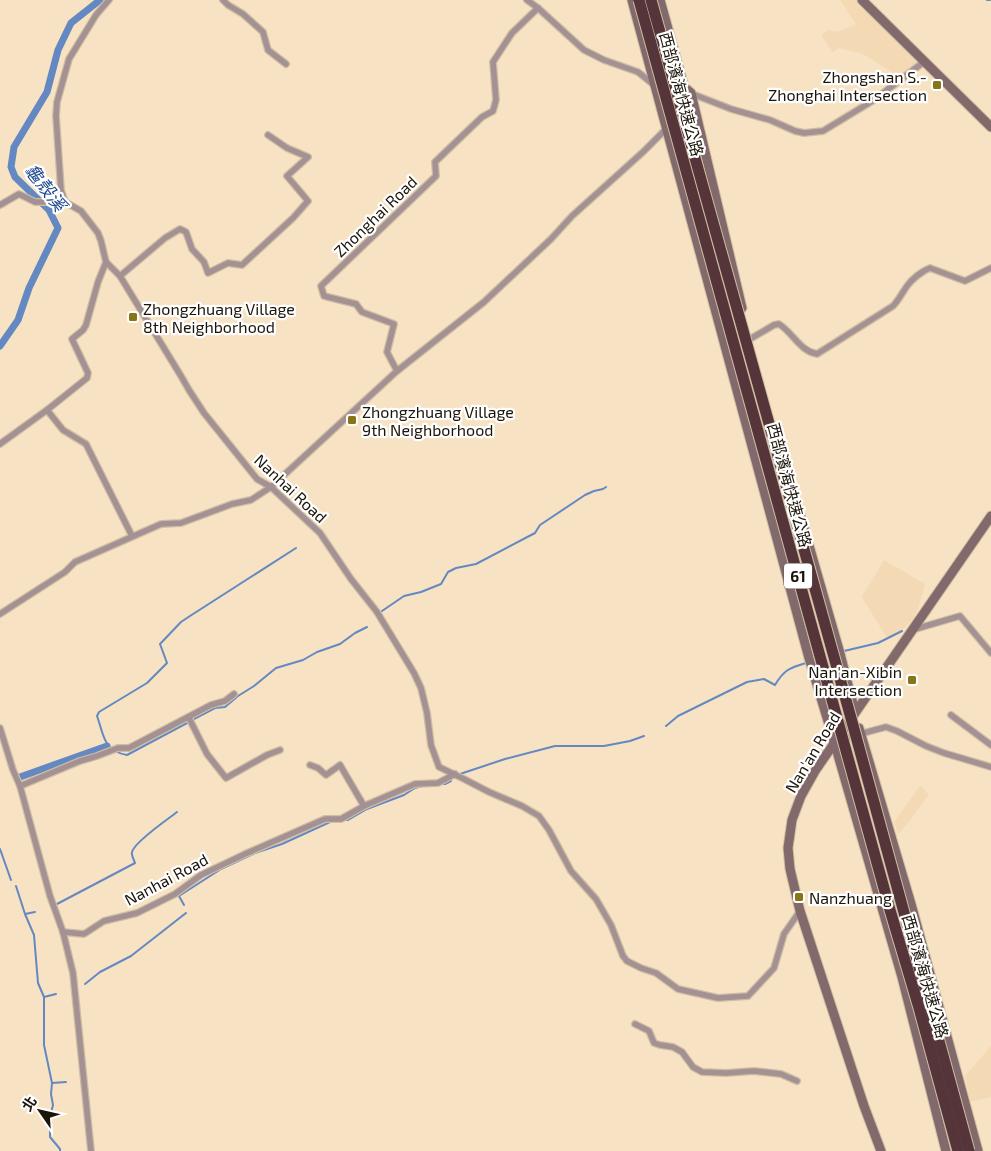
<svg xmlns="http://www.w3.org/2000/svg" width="991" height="1151" font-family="'Exo 2','Noto Sans TC',sans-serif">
  <rect width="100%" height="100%" fill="#f7e2c4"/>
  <g fill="#f3dab4">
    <polygon points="840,0 858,0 921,62 901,78 863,54 839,48 833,52 821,35 828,30 838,32 856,24"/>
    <polygon points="884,560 925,584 918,609 913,619 901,631 887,638 862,597"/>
    <polygon points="920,786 929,794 909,822 898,834 894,822"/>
    <polygon points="991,1046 991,1097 970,1102 965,1076"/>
  </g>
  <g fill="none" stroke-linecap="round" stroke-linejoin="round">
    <g stroke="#6488c1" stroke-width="2">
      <polyline points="987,0 990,0"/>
      <polyline points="382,611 404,596 421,592 441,584 448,572 456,568 476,564 535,533 540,525 585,495 594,491 603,489 606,487"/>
      <polyline points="844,651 878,643 902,631"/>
      <polyline points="194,719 215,708 225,707 238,696 254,686 276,668 303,660 317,652 340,644 355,633 367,627"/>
      <path d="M 187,723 L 127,755 C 103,751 104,735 97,716 L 99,712 L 147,683 L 167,663 L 160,644 L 181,622 L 190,616 L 296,548"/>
      <path d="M 666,726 L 678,716 L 747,682 L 764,679 L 775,685 C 784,670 789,668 806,663"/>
      <polyline points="460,774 505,759 555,746 604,746 630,741 644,736"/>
      <polyline points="439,784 445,784 451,781"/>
      <polyline points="345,820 348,820 367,809 404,795 415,788 422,786"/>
      <polyline points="0,849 11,880"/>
      <polyline points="16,886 25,914 34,935 38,983 44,997 44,1045 52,1083 51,1094 53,1105 50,1117 50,1137 60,1149 60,1151"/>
      <path d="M 57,904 L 135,863 C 134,860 131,855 132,852 C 134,842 168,819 177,812"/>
      <polyline points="184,905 179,896 221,869 255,853 282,844 330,822"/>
      <polyline points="25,914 35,912"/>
      <polyline points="85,984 100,972 131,956 186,913"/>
      <polyline points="44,997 56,994"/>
      <polyline points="52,1083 66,1082"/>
    </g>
    <g stroke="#6488c1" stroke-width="7">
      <polyline points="0,346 18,320 29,288 58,228 49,210 15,177 11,167 14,147 47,92 58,50 71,23 100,0"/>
      <polyline points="20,777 107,746"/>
    </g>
    <g stroke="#cfbda2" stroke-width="8">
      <g id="street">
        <polyline points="109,0 96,15 69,59 57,102 56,116 61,190 65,202 81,211 98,233 101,241 106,262 120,276 181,376 189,390 204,413 257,479 271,487 320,533 351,579 377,612 414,673 421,688 427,713 431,745 439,767 464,779 489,792 522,806 539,816 549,830 571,871 596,899 611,925 623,956 627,961 641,968 656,973 678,989 718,998 748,996 774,968 784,934 800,911"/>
        <polyline points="223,0 228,5 243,14 263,32 268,50 286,64"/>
        <polyline points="527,0 538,8 584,50 604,60 638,72 654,85"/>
        <polyline points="690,93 731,109 770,120 795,131 804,133 823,131 874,100 925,61"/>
        <polyline points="672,120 691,93"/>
        <polyline points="0,205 19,194 35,202 65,202"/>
        <polyline points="120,276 165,238 180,229 186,232 192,249 204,262 208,273 228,263 242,265 293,218 308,201 287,176 308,157 287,148 268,135"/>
        <path d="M 750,339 L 774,325 L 779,324 C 793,333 800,351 817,354 L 893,306 C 899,300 902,293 907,286 C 912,279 922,271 930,268 L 965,281 L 991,268"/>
        <polyline points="397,371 387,352 394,324 362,312 356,304 324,296 321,286 436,176 435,162 482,117 493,111 496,100 493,62 512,33 538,8"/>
        <polyline points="47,410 63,430 86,444 132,536"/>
        <polyline points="0,444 47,410 87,378 88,373 72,339 83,330 86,325 98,282 106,262"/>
        <polyline points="0,614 65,572 75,562 161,524 181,523 232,504 251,500 271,487 397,371 484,302 551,239 572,216 643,152 667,128"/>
        <polyline points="912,630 960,616 991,653"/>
        <polyline points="951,715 991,745"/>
        <polyline points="189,718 207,754 226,778 267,755 280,750"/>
        <polyline points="0,728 13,770 20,786 50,896 63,932 73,973 91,1151"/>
        <polyline points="841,739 886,727 897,731 926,746 944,753 991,767"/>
        <polyline points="310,765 318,768 326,775 340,765 364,806"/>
        <polyline points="20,786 80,761 97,756 118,748 129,748 211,705 225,701 234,694"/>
        <polyline points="63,932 84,934 104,921 137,913 175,894 201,875 245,854 325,819 341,819 364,806 415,784 438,783 455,774"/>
        <polyline points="635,1024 649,1031 654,1043 660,1045 673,1047 682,1052 693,1067 702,1072 726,1073 754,1071 781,1074 797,1081"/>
      </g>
    </g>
    <g stroke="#cfbda2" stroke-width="11">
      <g id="secondary">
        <polyline points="632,0 809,658 834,741 902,977 946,1151"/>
        <polyline points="660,0 684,87 691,93 742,308"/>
        <polyline points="862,0 991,127"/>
        <polyline points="799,511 839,650 854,708"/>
        <polyline points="859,728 911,904 978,1151"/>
        <polyline points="881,1151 864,1106 800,911 790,869 788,848 792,820 801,796 815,771 991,516"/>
      </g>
    </g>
    <use href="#street" stroke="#a39193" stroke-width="5.5"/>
    <use href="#secondary" stroke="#82696b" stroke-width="9"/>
    <g stroke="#cfbda2" stroke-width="13" stroke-linecap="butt">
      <g id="highway-bridge">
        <polyline points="639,0 890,910 919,1008 958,1151"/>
        <polyline points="651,0 851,718 969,1151"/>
      </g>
    </g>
    <use href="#highway-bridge" stroke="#553539" stroke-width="11"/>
  </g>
  <g fill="#887519" stroke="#fff" stroke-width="2">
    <rect x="932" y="80" width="10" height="10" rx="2.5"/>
    <rect x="128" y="312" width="10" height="10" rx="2.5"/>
    <rect x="347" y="415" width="10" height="10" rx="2.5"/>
    <rect x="907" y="675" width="10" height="10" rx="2.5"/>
    <rect x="794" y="892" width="10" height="10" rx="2.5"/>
  </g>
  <g text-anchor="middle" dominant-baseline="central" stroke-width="4.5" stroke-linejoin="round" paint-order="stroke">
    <rect fill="#fff" stroke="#5f5a53" stroke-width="1" x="784" y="563.5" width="28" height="25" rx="4"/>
    <g font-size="15" font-weight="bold" fill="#1b1409">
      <text x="798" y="576">61</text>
    </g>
    <g font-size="16" fill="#1b1409" stroke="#fff" text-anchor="start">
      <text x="927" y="76" text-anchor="end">Zhongshan S.-<tspan x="927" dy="18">Zhonghai Intersection</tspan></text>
      <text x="143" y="308">Zhongzhuang Village<tspan x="143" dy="18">8th Neighborhood</tspan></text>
      <text x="362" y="411">Zhongzhuang Village<tspan x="362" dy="18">9th Neighborhood</tspan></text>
      <text x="902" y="671" text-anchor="end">Nan'an-Xibin<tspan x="902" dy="18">Intersection</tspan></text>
      <text x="809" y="897">Nanzhuang</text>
    </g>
    <g font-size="16" fill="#1b1409" stroke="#fff">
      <text transform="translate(682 94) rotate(75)">西部濱海快速公路</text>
      <text transform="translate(375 216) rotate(-44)">Zhonghai Road</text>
      <text transform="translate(790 485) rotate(75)">西部濱海快速公路</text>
      <text transform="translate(291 488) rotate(43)">Nanhai Road</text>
      <text transform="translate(812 752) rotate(-59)">Nan'an Road</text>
      <text transform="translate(166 879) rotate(-28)">Nanhai Road</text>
      <text transform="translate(926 976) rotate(74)">西部濱海快速公路</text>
    </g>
    <g font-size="18" font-style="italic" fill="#1b488d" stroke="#fff">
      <text transform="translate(46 187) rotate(52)">龜殼溪</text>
    </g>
  </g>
  <g transform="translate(40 1111) rotate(304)" stroke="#ffffff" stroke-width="4" paint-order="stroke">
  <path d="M0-4L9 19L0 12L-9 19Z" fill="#1b1409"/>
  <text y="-8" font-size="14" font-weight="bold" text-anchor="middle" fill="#1b1409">北</text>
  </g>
</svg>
